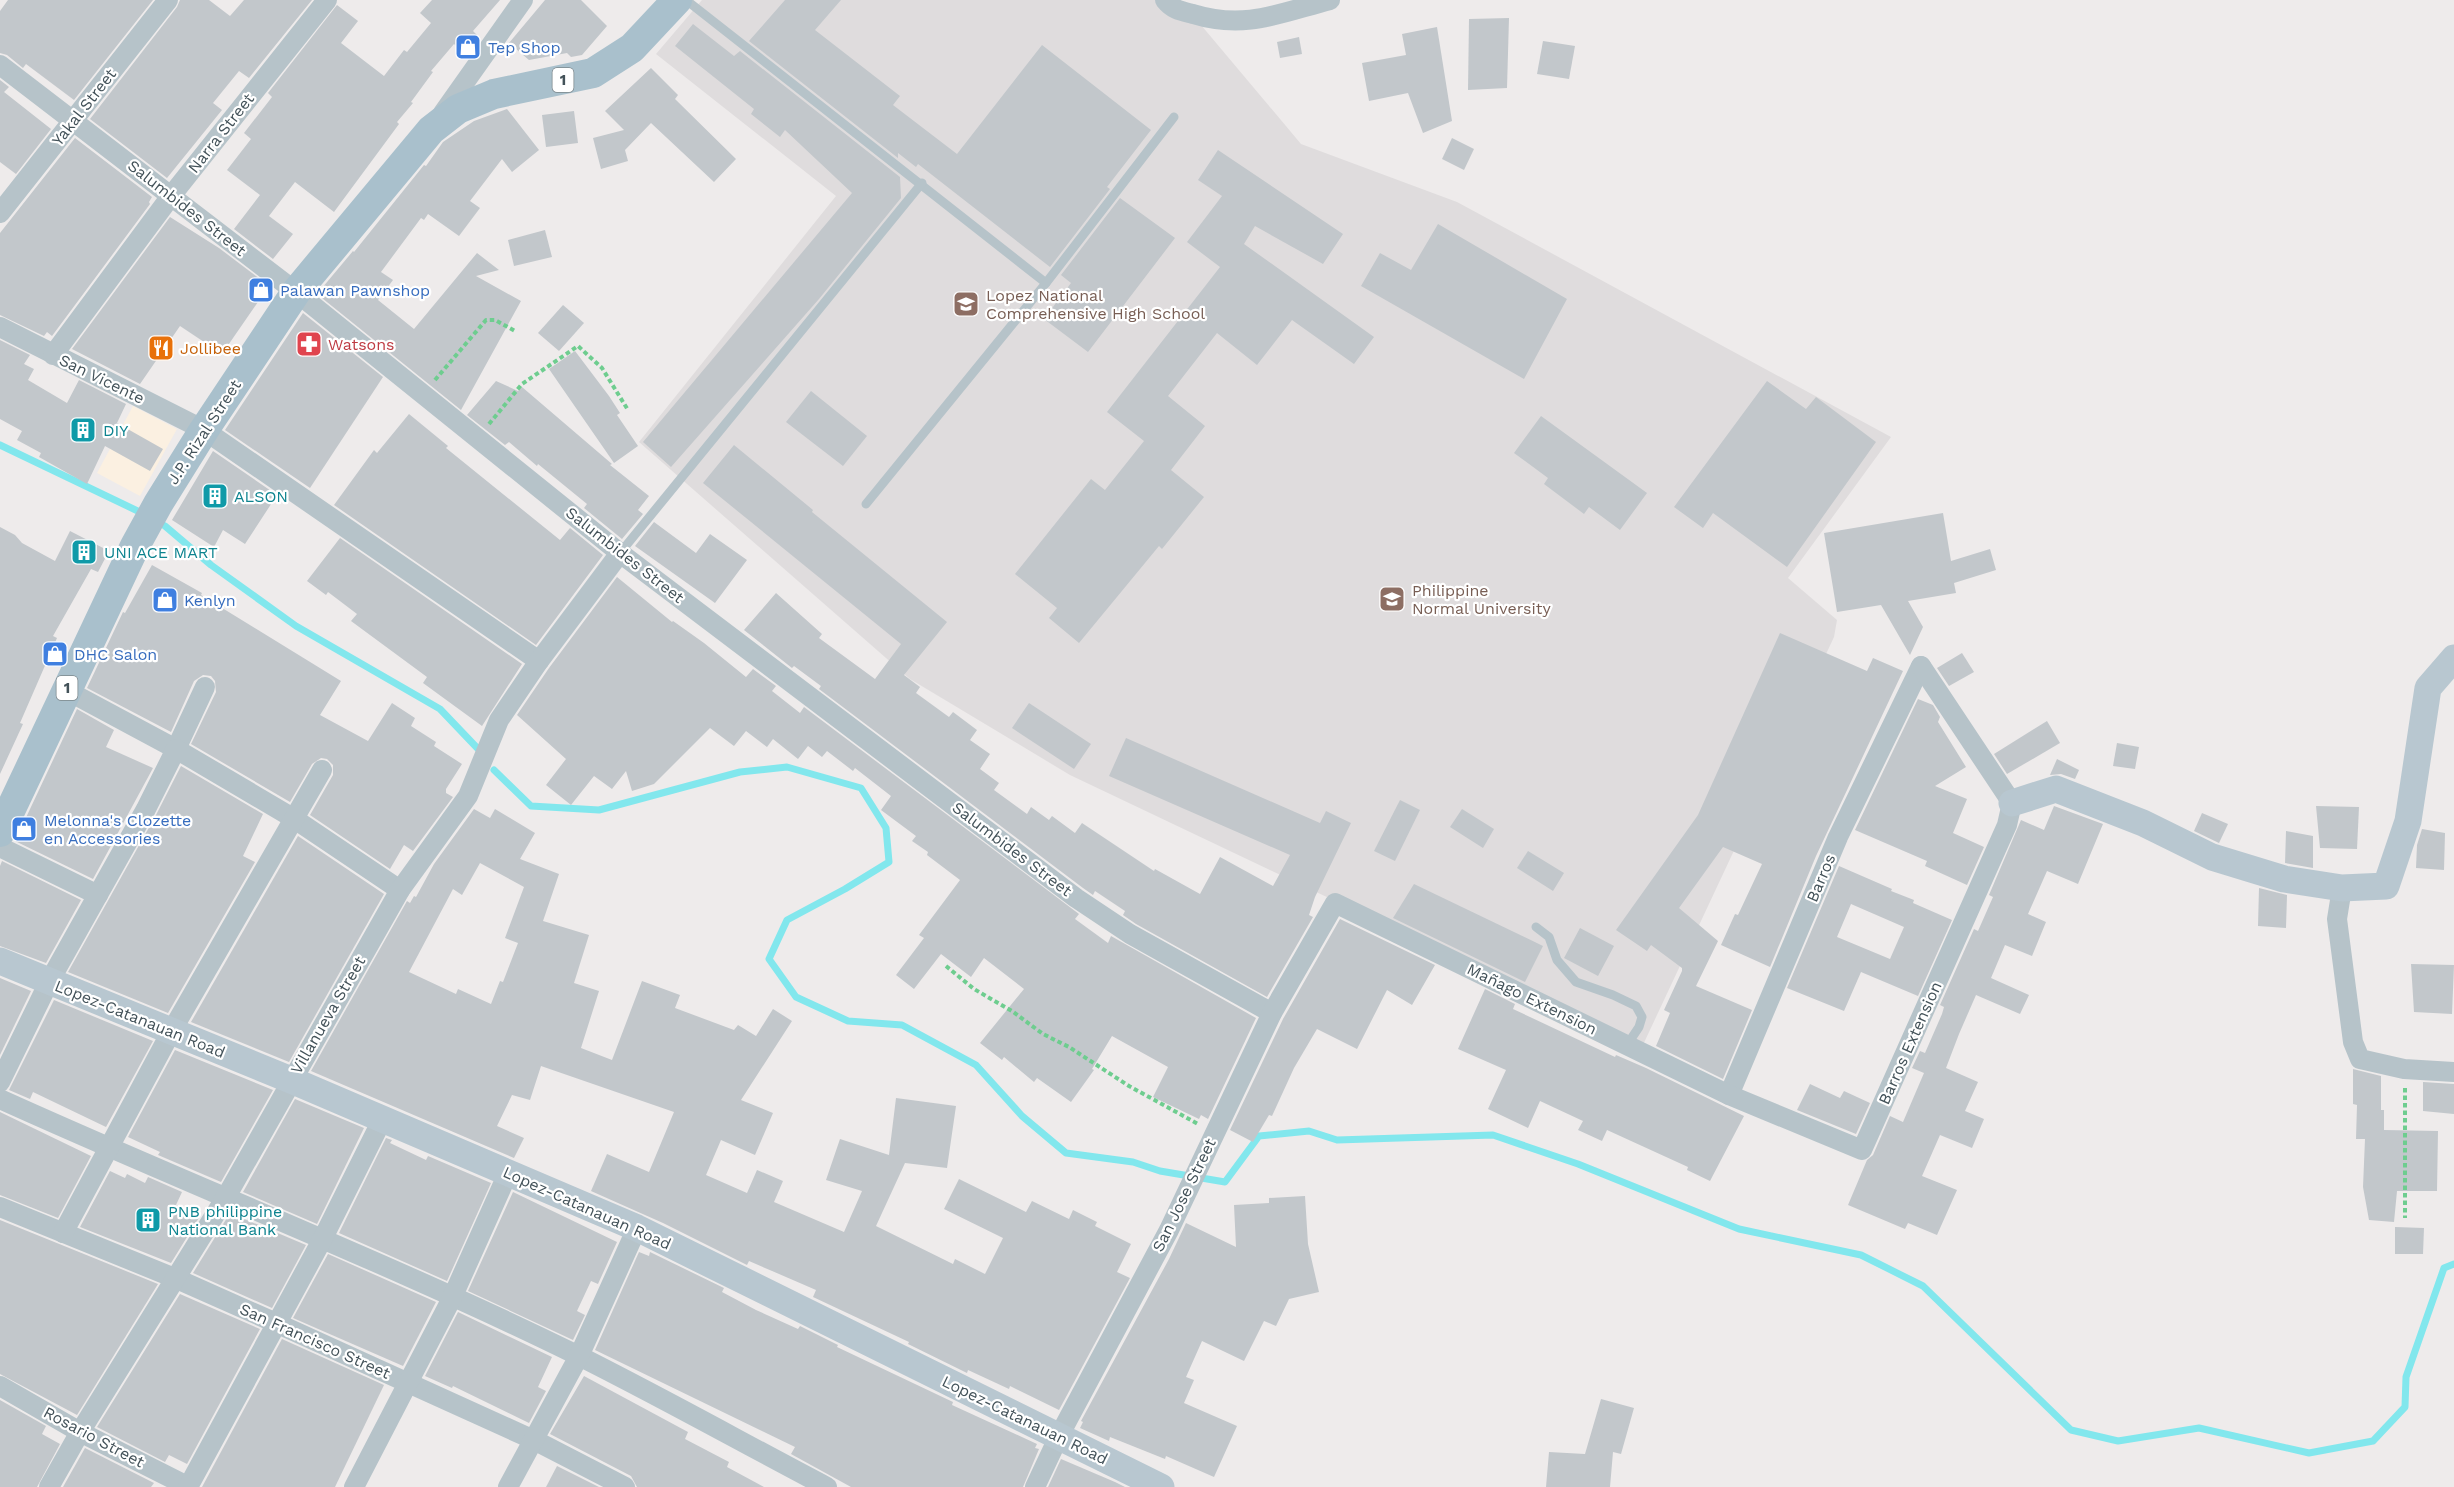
<svg xmlns="http://www.w3.org/2000/svg" width="2454" height="1487" font-family="'Work Sans',sans-serif">
  <rect width="100%" height="100%" fill="#eeebeb"/>
  <polygon fill="#fbf0e1" points="133,406 177,429 140,496 97,473"/>
  <polygon fill="#dfdcdd" points="702,0 1180,0 1301,144 1457,202 1891,437 1788,578 1837,620 1834,637 1642,1047 1070,775 910,679 639,442 836,196 656,54"/>
  <g fill="none" stroke-linecap="round" stroke-linejoin="round">
    <g stroke="#82e7ed" stroke-width="7">
      <polyline points="0,445 144,514"/>
      <polyline points="156,521 165,526 211,565 296,626 440,709 481,752"/>
      <polyline points="494,770 531,806 599,810 740,772 787,767 861,788 886,828 889,862 845,889 787,920 769,959 796,997 848,1021 902,1025 976,1065 1022,1116 1066,1153 1133,1162 1160,1171 1225,1182 1259,1136 1309,1131 1337,1140 1493,1135 1578,1164 1739,1229 1861,1255 1923,1286 2071,1430 2118,1441 2199,1428 2309,1453 2373,1441 2405,1407 2406,1377 2444,1268 2454,1264"/>
    </g>
  </g>
  <g fill="#c2c7cb" fill-rule="evenodd">
    <polygon points="8,0 153,0 74,100 26,64 23,68 7,55 0,53 0,11"/>
    <polygon points="180,0 209,0 230,16 244,0 312,0 249,78 239,71 213,103 222,110 167,178 90,119 177,7"/>
    <polygon points="432,0 500,0 473,31 478,36 463,52 454,44 431,71 433,72 411,102 413,103 397,122 399,124 334,212 295,182 269,216 293,234 273,259 234,229 260,195 227,170 251,139 244,133 272,97 268,93 337,5 358,21 341,43 384,76 404,50 407,52 431,23 420,13"/>
    <polygon points="545,0 581,0 607,26 582,55 571,57 567,53 529,60 509,43"/>
    <polygon points="785,0 841,0 815,30 900,96 893,105 957,154 1042,45 1151,130 1107,187 1110,189 1050,267 918,164 916,167 898,153 898,158 749,41"/>
    <polygon points="1509,18 1507,88 1468,90 1469,19"/>
    <polygon points="693,24 734,56 740,51 900,177 901,198 819,299 671,467 643,442 852,193 785,130 780,137 751,114 754,109 675,46"/>
    <polygon points="1437,27 1452,121 1423,133 1408,93 1369,101 1362,63 1406,55 1402,34"/>
    <polygon points="1299,37 1302,54 1280,58 1277,42"/>
    <polygon points="1543,41 1575,46 1569,79 1537,74"/>
    <polygon points="651,68 678,95 675,99 736,159 714,182 651,123 625,150 628,161 601,169 593,138 624,130 605,111"/>
    <polygon points="0,80 9,87 4,92 51,129 16,174 0,162"/>
    <polygon points="507,109 539,150 512,172 502,159 470,201 480,208 459,236 428,214 424,220 421,218 381,272 393,280 378,300 414,329 477,253 499,270 476,276 521,301 461,410 317,294 353,251 354,252 424,165 426,166 443,142 474,121"/>
    <polygon points="574,111 578,143 546,147 542,115"/>
    <polygon points="75,138 152,197 149,202 150,204 52,336 47,332 44,336 0,315 0,233"/>
    <polygon points="1452,138 1474,149 1464,170 1442,159"/>
    <polygon points="1218,150 1343,234 1323,264 1255,226 1244,244 1374,337 1354,364 1292,320 1257,365 1217,333 1168,396 1205,426 1171,470 1204,497 1162,549 1159,546 1079,643 1049,618 1057,608 1015,574 1091,479 1105,490 1144,441 1107,412 1220,267 1187,242 1222,196 1198,180"/>
    <polygon points="1120,198 1175,238 1088,352 1044,319 1071,283 1061,275"/>
    <polygon points="170,217 219,248 269,286 222,354 180,326 140,384 72,349"/>
    <polygon points="1438,224 1567,299 1524,379 1361,286 1380,253 1411,270"/>
    <polygon points="545,230 552,257 514,266 508,240"/>
    <polygon points="563,305 584,323 559,351 538,333"/>
    <polygon points="303,313 383,377 310,488 225,430"/>
    <polygon points="0,340 30,355 24,364 34,369 28,380 67,403 79,380 126,404 117,423 163,449 150,471 105,446 87,484 39,457 41,453 17,440 22,431 0,419"/>
    <polygon points="575,351 609,396 620,413 617,415 638,446 614,463 549,369"/>
    <polygon points="496,381 518,391 522,387 612,464 610,465 649,496 638,510 643,514 622,539 584,508 587,504 538,464 537,466 509,442 505,445 467,415"/>
    <polygon points="1767,381 1806,409 1816,397 1876,442 1787,567 1713,513 1703,528 1674,507"/>
    <polygon points="811,391 867,436 843,466 786,422"/>
    <polygon points="409,414 448,446 446,448 560,540 570,528 603,555 536,645 334,505 374,450 377,453"/>
    <polygon points="1541,416 1647,493 1620,530 1589,507 1584,514 1544,484 1548,478 1514,453"/>
    <polygon points="734,445 813,510 812,512 947,622 904,675 920,687 916,693 949,717 953,712 977,730 970,740 990,754 980,769 999,783 994,790 1027,814 1031,807 1049,820 1052,816 1075,833 1082,823 1154,871 1155,869 1200,894 1220,857 1273,886 1290,855 1109,776 1126,738 1320,823 1326,811 1351,823 1315,897 1309,915 1313,917 1267,997 1136,924 1123,915 1125,911 1095,891 1093,895 1083,888 819,689 821,686 794,666 792,668 744,630 776,593 822,634 819,638 875,679 901,644 703,483"/>
    <polygon points="213,451 277,495 245,544 223,530 214,547 172,520"/>
    <polygon points="1943,513 1951,561 1990,549 1996,570 1954,583 1956,593 1908,601 1923,627 1910,655 1881,605 1837,612 1824,533"/>
    <polygon points="654,522 696,553 710,534 747,560 715,603 635,546"/>
    <polygon points="0,527 15,535 22,543 55,561 70,531 109,551 98,572 91,569 53,636 57,638 20,723 23,724 0,774"/>
    <polygon points="340,538 522,664 482,726 423,683 427,677 351,621 357,614 328,592 326,595 307,581"/>
    <polygon points="152,565 202,593 201,595 341,681 320,715 368,741 392,703 415,718 411,726 436,742 434,746 462,764 446,789 446,793 453,797 413,851 404,845 390,869 310,815 333,775 333,765 327,759 321,758 312,764 290,802 191,744 216,692 215,681 211,676 203,675 194,681 171,732 87,688 123,612 125,613"/>
    <polygon points="617,577 672,622 673,621 704,643 746,677 753,669 776,686 772,691 800,713 804,707 1079,914 1075,919 1108,943 1111,936 1256,1018 1208,1119 1201,1115 1199,1119 1153,1097 1168,1067 1112,1036 1092,1069 1094,1070 1071,1102 1037,1078 1034,1082 1004,1057 1002,1060 980,1043 1024,989 984,958 971,977 941,954 914,989 896,975 924,938 919,935 960,880 927,855 928,852 912,841 916,836 881,810 891,796 855,768 853,771 827,751 822,757 808,746 798,759 773,739 767,747 746,731 734,746 710,728 654,784 632,791 626,771 612,789 594,776 571,805 546,785 566,759 517,715 549,668"/>
    <polygon points="1780,633 1867,671 1873,658 1903,671 1816,856 1770,967 1721,945 1735,914 1738,915 1762,864 1723,847 1679,908 1718,941 1696,986 1752,1010 1723,1079 1656,1046 1670,1013 1664,1010 1682,971 1682,968 1651,945 1647,951 1616,930 1698,815"/>
    <polygon points="1962,653 1974,672 1949,686 1937,668"/>
    <polygon points="1918,699 1933,705 1940,717 1938,722 1966,767 1935,786 1967,799 1953,833 1984,847 1967,885 1925,866 1927,861 1855,830"/>
    <polygon points="1029,703 1091,744 1074,769 1012,728"/>
    <polygon points="77,709 114,730 106,747 153,768 93,879 15,841"/>
    <polygon points="2047,721 2060,743 2007,774 1994,754"/>
    <polygon points="2117,743 2139,747 2135,769 2113,766"/>
    <polygon points="2057,759 2079,770 2075,779 2061,774 2050,775"/>
    <polygon points="181,766 263,814 243,856 255,862 168,1013 68,972 156,815"/>
    <polygon points="1400,800 1420,810 1395,861 1374,851"/>
    <polygon points="2054,806 2103,824 2078,884 2047,871 2028,914 2046,922 2032,956 2005,945 1991,978 2029,995 2020,1014 1976,995 1959,1034 1946,1068 1978,1082 1965,1111 1984,1119 1972,1148 1940,1135 1922,1176 1957,1190 1937,1235 1908,1223 1905,1229 1848,1205 1867,1160 1873,1155 1890,1116 1903,1122 1924,1073 1912,1068 1920,1051 1925,1053 1942,1014 1944,1007 1940,1005 1974,929 1978,931 1993,897 1989,895 2021,820 2044,830"/>
    <polygon points="2316,806 2359,807 2357,849 2320,848"/>
    <path d="M 474,809 L 490,818 L 495,809 L 535,833 L 520,859 L 559,874 L 543,921 L 589,935 L 574,983 L 599,991 L 581,1048 L 612,1060 L 642,981 L 680,995 L 675,1008 L 734,1030 L 738,1025 L 756,1036 L 773,1009 L 792,1021 L 741,1100 L 773,1113 L 755,1155 L 721,1140 L 706,1175 L 747,1193 L 757,1170 L 783,1181 L 774,1202 L 844,1232 L 862,1191 L 826,1180 L 840,1139 L 889,1155 L 896,1098 L 956,1106 L 947,1168 L 905,1163 L 876,1226 L 953,1264 L 955,1259 L 985,1274 L 1003,1238 L 944,1209 L 959,1179 L 1026,1212 L 1032,1201 L 1069,1219 L 1073,1210 L 1097,1222 L 1095,1226 L 1131,1244 L 1117,1272 L 1130,1278 L 1059,1410 L 1010,1386 L 1009,1389 L 968,1370 L 967,1373 L 908,1344 L 909,1342 L 813,1297 L 816,1290 L 749,1261 L 747,1265 L 663,1223 L 591,1191 L 607,1154 L 649,1172 L 674,1112 L 541,1066 L 530,1100 L 512,1095 L 497,1126 L 524,1138 L 514,1158 L 311,1071 L 407,901 L 410,903 L 414,896 L 416,897 L 434,864 ZM 480,863 L 524,887 L 505,938 L 518,943 L 503,982 L 500,981 L 491,1004 L 458,989 L 456,994 L 409,972 L 453,889 L 462,895 Z"/>
    <polygon points="1462,809 1494,829 1483,848 1450,827"/>
    <polygon points="2202,813 2228,824 2219,843 2194,831"/>
    <polygon points="2422,829 2445,833 2444,870 2416,868 2417,845"/>
    <polygon points="2286,831 2313,836 2313,868 2285,863"/>
    <polygon points="298,836 384,894 289,1062 191,1022"/>
    <polygon points="1528,851 1564,873 1553,891 1517,868"/>
    <polygon points="2,861 81,900 46,963 0,946 0,866"/>
    <path d="M 1839,866 L 1892,889 L 1891,891 L 1914,900 L 1913,903 L 1952,920 L 1918,996 L 1861,972 L 1844,1011 L 1787,988 ZM 1851,904 L 1904,927 L 1890,959 L 1837,937 Z"/>
    <polygon points="1414,884 1543,946 1525,982 1393,918"/>
    <polygon points="2259,888 2287,895 2286,928 2258,926"/>
    <polygon points="1340,919 1435,965 1412,1005 1387,990 1357,1049 1317,1029 1294,1068 1272,1116 1269,1115 1253,1142 1230,1130 1283,1019"/>
    <polygon points="1580,928 1614,946 1598,976 1564,958"/>
    <polygon points="2411,964 2454,965 2452,1014 2414,1012"/>
    <polygon points="0,978 31,991 0,1055"/>
    <polygon points="1485,989 1515,1004 1513,1009 1615,1057 1616,1055 1646,1068 1744,1116 1710,1181 1687,1170 1688,1167 1607,1130 1602,1141 1578,1130 1583,1121 1540,1101 1528,1128 1488,1109 1506,1070 1458,1049"/>
    <polygon points="54,1000 153,1041 106,1127 33,1092 30,1099 9,1090"/>
    <polygon points="175,1050 273,1090 221,1182 158,1155 160,1152 128,1137"/>
    <polygon points="2353,1069 2381,1076 2381,1110 2384,1110 2384,1130 2438,1131 2437,1191 2397,1191 2394,1222 2369,1220 2363,1187 2365,1139 2356,1139 2357,1105 2353,1104"/>
    <polygon points="2423,1082 2454,1084 2454,1114 2423,1111"/>
    <polygon points="1810,1084 1840,1098 1844,1091 1870,1103 1856,1134 1797,1110"/>
    <polygon points="295,1099 364,1128 317,1224 243,1192"/>
    <polygon points="0,1112 91,1156 58,1218 0,1195"/>
    <polygon points="386,1138 392,1140 390,1143 426,1160 428,1156 491,1183 447,1281 339,1233"/>
    <polygon points="110,1171 125,1178 127,1174 145,1183 148,1177 182,1192 176,1205 200,1216 171,1263 80,1227"/>
    <polygon points="513,1192 617,1242 598,1284 591,1281 577,1311 585,1315 573,1340 468,1291"/>
    <polygon points="1305,1196 1308,1244 1319,1292 1289,1299 1276,1326 1264,1321 1244,1361 1202,1341 1186,1377 1194,1380 1184,1403 1237,1426 1214,1477 1166,1456 1165,1459 1110,1437 1109,1441 1080,1428 1083,1422 1081,1421 1169,1259 1186,1223 1236,1247 1234,1205 1269,1203 1269,1198"/>
    <polygon points="230,1213 306,1245 272,1308 193,1273"/>
    <polygon points="0,1220 158,1284 77,1415 0,1374"/>
    <polygon points="2395,1227 2424,1228 2423,1254 2395,1254"/>
    <polygon points="639,1252 649,1256 650,1252 724,1288 722,1292 756,1310 798,1329 800,1326 838,1345 837,1347 953,1402 952,1405 1037,1444 1035,1448 1039,1449 1023,1487 851,1487 791,1454 795,1447 595,1350"/>
    <polygon points="328,1254 436,1302 403,1366 293,1318"/>
    <polygon points="180,1294 260,1329 187,1464 169,1455 165,1462 97,1427"/>
    <polygon points="458,1312 552,1357 538,1387 546,1391 529,1423 453,1386 452,1388 425,1376"/>
    <polygon points="282,1339 384,1385 335,1487 202,1487"/>
    <polygon points="584,1376 688,1432 685,1439 729,1462 727,1467 764,1487 637,1487 631,1476 550,1434"/>
    <polygon points="1601,1399 1634,1408 1621,1454 1613,1452 1610,1487 1546,1487 1549,1452 1585,1454"/>
    <polygon points="0,1400 46,1426 42,1434 60,1444 37,1487 0,1487"/>
    <polygon points="85,1448 154,1483 151,1487 63,1487"/>
    <polygon points="1061,1459 1115,1482 1125,1487 1048,1487"/>
    <polygon points="557,1466 599,1487 546,1487"/>
  </g>
  <g fill="none" stroke-linecap="round" stroke-linejoin="round">
    <g stroke="#6ecd8f" stroke-width="4" stroke-dasharray="4.5 3" stroke-linecap="butt">
      <polyline points="435,380 486,320 495,320 515,331"/>
      <polyline points="489,424 522,384 578,346 602,368 628,410"/>
      <polyline points="946,966 974,989 1012,1011 1043,1034 1069,1047 1129,1086 1198,1124"/>
      <polyline points="2405,1088 2405,1218"/>
    </g>
    <g stroke="#b6c3c9" stroke-width="9">
      <polyline points="686,0 1046,283"/>
      <polyline points="866,504 1046,283 1174,117"/>
      <polyline points="620,553 922,183"/>
      <polyline points="1536,927 1549,937 1557,960 1576,982 1613,995 1636,1006 1642,1017 1639,1027 1627,1045"/>
    </g>
    <g stroke="#b6c3c9" stroke-width="20">
      <path d="M 1165,0 C 1173,10 1181,11 1193,14 C 1245,30 1280,13 1330,0"/>
      <polyline points="0,65 296,292 620,553 1076,898 1130,934 1272,1013"/>
      <polyline points="443,113 523,0"/>
      <polyline points="0,213 168,0"/>
      <polyline points="0,327 204,430 539,661"/>
      <polyline points="53,355 171,196 327,0"/>
      <polyline points="66,690 176,749 205,687"/>
      <polyline points="0,847 98,895"/>
      <polyline points="2342,888 2337,919 2353,1042 2360,1059 2404,1069 2454,1072"/>
      <polyline points="0,1082 49,982 146,809 176,749 293,818 400,890"/>
      <polyline points="1729,1095 1838,837 1921,666"/>
      <path d="M 0,1099 C 192,1186 390,1263 579,1356 C 663,1398 745,1444 827,1487"/>
      <polyline points="0,1207 177,1279 276,1323 534,1440 625,1487"/>
      <polyline points="63,1233 171,1032 322,770"/>
      <polyline points="0,1386 80,1432 189,1487"/>
      <polyline points="49,1487 80,1432 226,1197 400,890 468,796 499,720 539,661 620,553"/>
      <polyline points="188,1487 322,1240 382,1120"/>
      <polyline points="354,1487 452,1298 508,1173"/>
      <polyline points="508,1487 579,1356 637,1228"/>
      <polyline points="1035,1487 1059,1436 1169,1230 1272,1013 1335,903 1729,1095 1862,1150 2007,825 2012,803 1921,666"/>
    </g>
    <g stroke="#b8c7d0" stroke-width="27">
      <polyline points="2012,803 2056,789 2143,823 2212,857 2284,879 2342,888 2386,886 2408,821 2428,688 2454,658"/>
      <polyline points="0,961 291,1080 637,1228 1161,1487"/>
    </g>
    <polyline stroke="#a9c0cc" stroke-width="30" points="0,832 135,546 158,504 204,430 296,292 431,130 458,109 494,94 593,73 632,48 677,0"/>
  </g>
  <defs>
    <g id="shop-square" transform="scale(1.35)"><rect x="-9" y="-9" width="18" height="18" rx="4" fill="#3f7fe0" stroke="#fff"/><path d="M-5-2.5h2.3a2.7 3.5 0 0 1 5.4 0H5L5.5 6h-11ZM-1.5-2.5h3a1.5 2.3 0 0 0-3 0Z" fill="#fff"/></g>
    <g id="school-square" transform="scale(1.35)"><rect x="-9" y="-9" width="18" height="18" rx="4" fill="#8d6e63" stroke="#fff"/><path d="M0-5L7-2L0 1L-7-2ZM-4 1L0 2.5L4 1V4Q0 6-4 4Z" fill="#fff"/></g>
    <g id="pharmacy-square" transform="scale(1.35)"><rect x="-9" y="-9" width="18" height="18" rx="4" fill="#e0444e" stroke="#fff"/><path d="M-2-6h4v4h4v4h-4v4h-4v-4h-4v-4h4Z" fill="#fff"/></g>
    <g id="restaurant-square" transform="scale(1.35)"><rect x="-9" y="-9" width="18" height="18" rx="4" fill="#e8710a" stroke="#fff"/><path d="M-5-6h1v4h1v-4h1v4h1v-4h1v5L-1.5 .5V6h-2V.5L-5-1ZM5-6V6H3V1.5H1.5Q1.5-4 5-6Z" fill="#fff"/></g>
    <g id="building-square" transform="scale(1.35)"><rect x="-9" y="-9" width="18" height="18" rx="4" fill="#0f9aa8" stroke="#fff"/><path d="M-4-6H4V6H1V3H-1V6H-4ZM-2.5-4.3h1.7v1.8h-1.7ZM.8-4.3h1.7v1.8H.8ZM-2.5-1h1.7V.8h-1.7ZM.8-1h1.7V.8H.8Z" fill="#fff"/></g>
    <g id="university-square" transform="scale(1.35)"><rect x="-9" y="-9" width="18" height="18" rx="4" fill="#8d6e63" stroke="#fff"/><path d="M0-5L7-2L0 1L-7-2ZM-4 1L0 2.5L4 1V4Q0 6-4 4Z" fill="#fff"/></g>
  </defs>
  <g fill-rule="evenodd">
    <use href="#shop-square" x="468" y="47"/>
    <use href="#shop-square" x="261" y="290"/>
    <use href="#school-square" x="966" y="304"/>
    <use href="#pharmacy-square" x="309" y="344"/>
    <use href="#restaurant-square" x="161" y="348"/>
    <use href="#building-square" x="83" y="430"/>
    <use href="#building-square" x="215" y="496"/>
    <use href="#building-square" x="84" y="552"/>
    <use href="#university-square" x="1392" y="599"/>
    <use href="#shop-square" x="165" y="600"/>
    <use href="#shop-square" x="55" y="654"/>
    <use href="#shop-square" x="24" y="829"/>
    <use href="#building-square" x="148" y="1220"/>
  </g>
  <g text-anchor="middle" dominant-baseline="central" stroke-width="4.5" stroke-linejoin="round" paint-order="stroke">
    <g fill="#fff" stroke="#7b868b" stroke-width="1.5">
      <rect x="552.5" y="68" width="21" height="24" rx="4.5"/>
      <rect x="56.5" y="676" width="21" height="24" rx="4.5"/>
    </g>
    <g font-size="15" font-weight="bold" fill="#435259">
      <text x="563" y="80">1</text>
      <text x="67" y="688">1</text>
    </g>
    <g font-size="16" fill="#366cbe" stroke="#fff" text-anchor="start">
      <text x="488" y="47">Tep Shop</text>
      <text x="280" y="290">Palawan Pawnshop</text>
      <text x="184" y="600">Kenlyn</text>
      <text x="74" y="654">DHC Salon</text>
      <text x="44" y="820">Melonna's Clozette<tspan x="44" dy="18">en Accessories</tspan></text>
    </g>
    <g font-size="16" fill="#435259" stroke="#fff">
      <text transform="translate(84 107) rotate(-52)">Yakal Street</text>
      <text transform="translate(221 133) rotate(-52)">Narra Street</text>
      <text transform="translate(187 208) rotate(38)">Salumbides Street</text>
      <text transform="translate(102 379) rotate(26)">San Vicente</text>
      <text transform="translate(204 432) rotate(-57)">J.P. Rizal Street</text>
      <text transform="translate(625 555) rotate(38)">Salumbides Street</text>
      <text transform="translate(1012 849) rotate(37)">Salumbides Street</text>
      <text transform="translate(1821 878) rotate(-67)">Barros</text>
      <text transform="translate(1532 999) rotate(26)">Mañago Extension</text>
      <text transform="translate(328 1015) rotate(-60)">Villanueva Street</text>
      <text transform="translate(140 1019) rotate(22)">Lopez-Catanauan Road</text>
      <text transform="translate(1910 1043) rotate(-66)">Barros Extension</text>
      <text transform="translate(1184 1195) rotate(-64)">San Jose Street</text>
      <text transform="translate(587 1208) rotate(24)">Lopez-Catanauan Road</text>
      <text transform="translate(315 1341) rotate(24)">San Francisco Street</text>
      <text transform="translate(1025 1420) rotate(26)">Lopez-Catanauan Road</text>
      <text transform="translate(94 1437) rotate(28)">Rosario Street</text>
    </g>
    <g font-size="16" fill="#785e54" stroke="#fff" text-anchor="start">
      <text x="986" y="295">Lopez National<tspan x="986" dy="18">Comprehensive High School</tspan></text>
      <text x="1412" y="590">Philippine<tspan x="1412" dy="18">Normal University</tspan></text>
    </g>
    <g font-size="16" fill="#be3a42" stroke="#fff" text-anchor="start">
      <text x="328" y="344">Watsons</text>
    </g>
    <g font-size="16" fill="#c56008" stroke="#fff" text-anchor="start">
      <text x="180" y="348">Jollibee</text>
    </g>
    <g font-size="16" fill="#0d838f" stroke="#fff" text-anchor="start">
      <text x="103" y="430">DIY</text>
      <text x="234" y="496">ALSON</text>
      <text x="104" y="552">UNI ACE MART</text>
      <text x="168" y="1211">PNB philippine<tspan x="168" dy="18">National Bank</tspan></text>
    </g>
  </g>
</svg>
